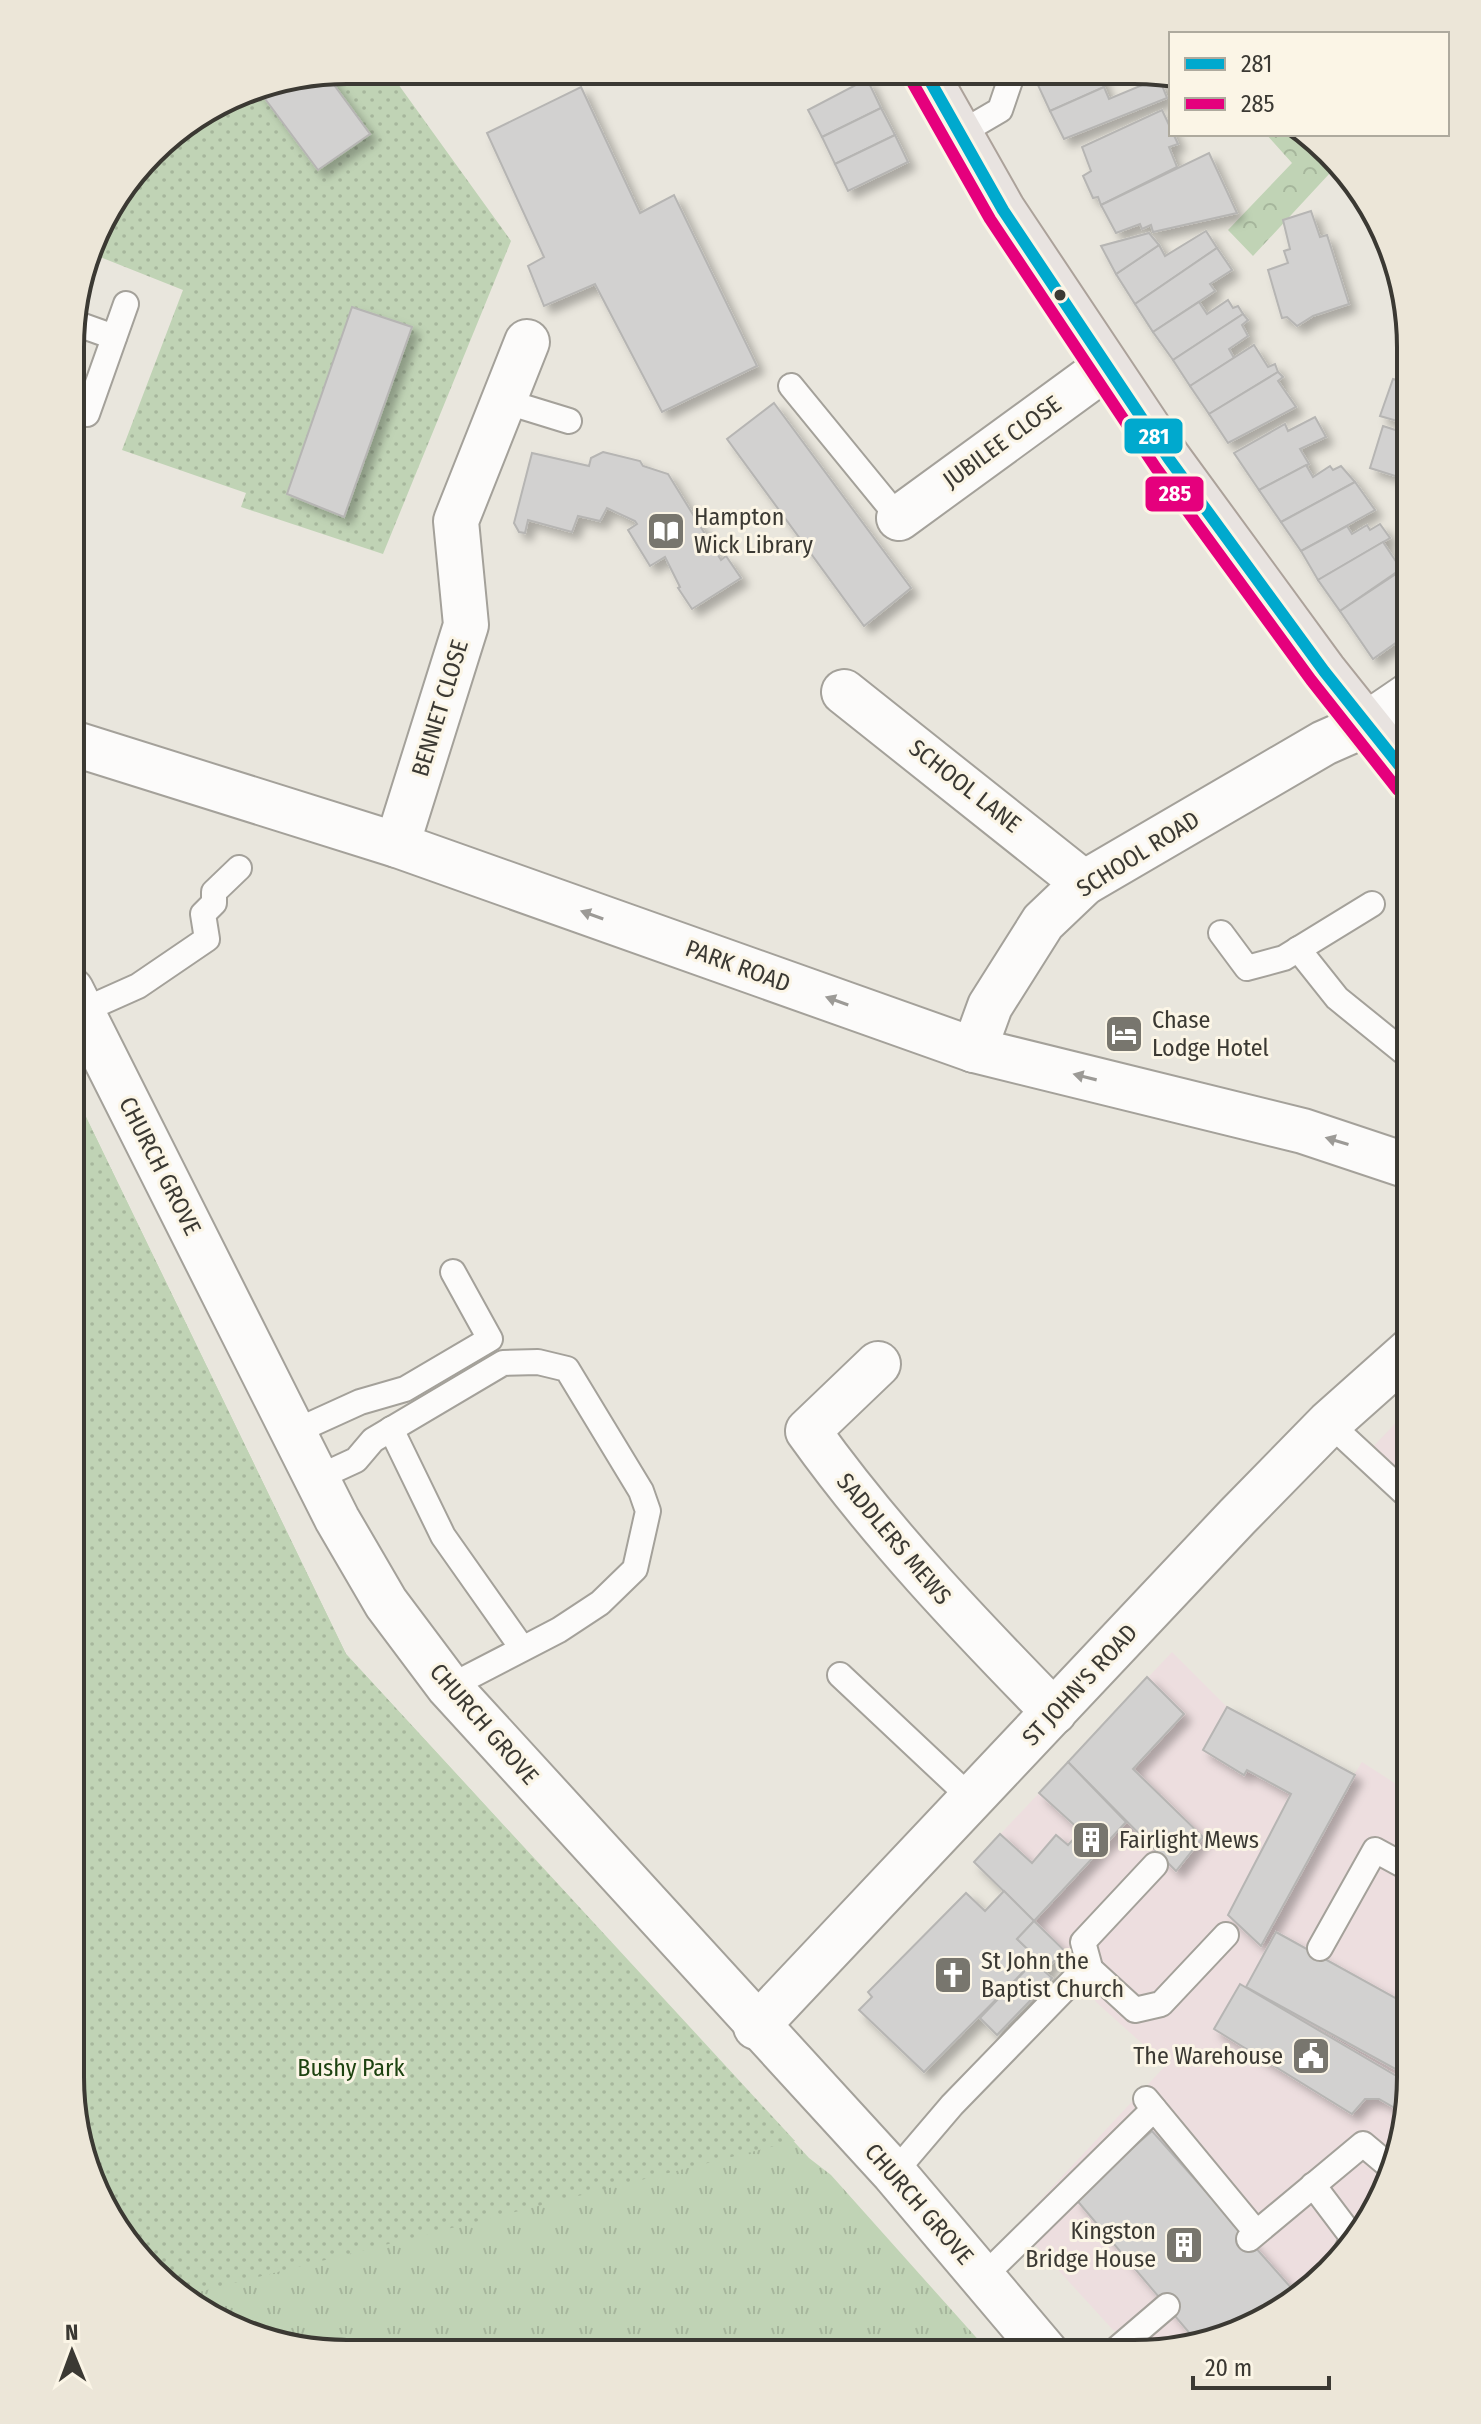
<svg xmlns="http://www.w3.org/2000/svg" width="1481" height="2424" font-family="'Fira Sans Condensed',sans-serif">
  <defs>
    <pattern id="forest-crowns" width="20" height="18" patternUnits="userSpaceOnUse" patternTransform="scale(2)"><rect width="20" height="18" fill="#c0d3b5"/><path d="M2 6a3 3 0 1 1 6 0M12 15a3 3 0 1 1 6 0" fill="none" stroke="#a6b69c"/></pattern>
    <pattern id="park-tufts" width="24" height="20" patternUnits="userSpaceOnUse" patternTransform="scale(2)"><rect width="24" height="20" fill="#c0d3b5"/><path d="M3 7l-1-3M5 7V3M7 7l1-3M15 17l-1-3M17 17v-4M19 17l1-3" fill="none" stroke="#a6b69c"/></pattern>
    <pattern id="garden-dots" width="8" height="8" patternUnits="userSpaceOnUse" patternTransform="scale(2)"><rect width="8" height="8" fill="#c0d3b5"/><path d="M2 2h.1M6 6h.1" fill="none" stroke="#a6b69c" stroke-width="1.8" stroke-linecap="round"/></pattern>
    <filter id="shadow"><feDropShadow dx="7" dy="7" stdDeviation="4" flood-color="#0004"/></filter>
  </defs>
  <rect width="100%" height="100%" fill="#e9e6dd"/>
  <g fill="#eddedf">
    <polygon points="1411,1407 1411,1490 1368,1452"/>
    <polygon points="1172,1652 1227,1707 1354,1775 1362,1762 1410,1793 1410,2096 1396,2167 1354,2245 1240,2333 1135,2354 1017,2225 1166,2065 1096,2002 1072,1958 974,1862"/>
  </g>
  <polygon fill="url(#forest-crowns)" points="1266,134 1308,134 1349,187 1330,173 1253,256 1228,230 1292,163"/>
  <polygon fill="url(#park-tufts)" points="71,1086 346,1654 809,2158 831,2175 991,2354 311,2352 179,2297 91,2183 70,2077"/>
  <g fill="url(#garden-dots)">
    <polygon points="347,70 388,70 511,241 383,554 241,507 246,493 122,450 183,290 90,253 99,224 164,139 241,91"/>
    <polygon points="71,1086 346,1654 795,2141 179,2297 91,2183 70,2077"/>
  </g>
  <g fill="#d2d1d0" stroke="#b6b5b3" stroke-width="2" filter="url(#shadow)">
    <polygon points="1046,72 1106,72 1099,75 1104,87 1050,111 1037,83 1049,76"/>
    <polygon points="326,74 370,134 318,170 257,88"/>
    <polygon points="1159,78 1167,98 1064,139 1050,111 1104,87 1109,99"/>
    <polygon points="867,79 881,108 822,137 808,110"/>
    <polygon points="581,87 640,213 674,195 757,366 662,412 595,284 544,306 528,266 544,257 487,133"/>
    <polygon points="881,108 895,135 835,164 822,137"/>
    <polygon points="1162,110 1178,144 1169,147 1177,167 1101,205 1098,197 1093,198 1083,176 1091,171 1082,147"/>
    <polygon points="895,135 908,162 848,191 835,164"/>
    <polygon points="1209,153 1237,213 1153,232 1151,225 1142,229 1140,224 1116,233 1101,205"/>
    <polygon points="1311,211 1320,237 1327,235 1349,304 1313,316 1297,326 1287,317 1282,318 1268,270 1288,263 1284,251 1290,249 1283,220"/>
    <polygon points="1206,231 1217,248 1135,304 1116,274 1159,245 1165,256"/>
    <polygon points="1149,233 1159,245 1116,274 1101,246"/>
    <polygon points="1217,248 1232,270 1210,284 1215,291 1153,332 1135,304"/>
    <polygon points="1228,300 1233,308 1238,306 1243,314 1173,360 1153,332 1199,302 1207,314"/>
    <polygon points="352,307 412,327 344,517 287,494"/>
    <polygon points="1243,314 1248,320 1242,325 1248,336 1229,349 1234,358 1190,386 1173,360"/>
    <polygon points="1254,345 1268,367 1275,364 1278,372 1209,414 1190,386"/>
    <polygon points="1278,372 1283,377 1278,381 1296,407 1228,443 1209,414"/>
    <polygon points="1393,379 1411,384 1411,425 1380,416"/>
    <polygon points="774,403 911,588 864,626 727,439"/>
    <polygon points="1315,417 1326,437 1300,449 1309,464 1259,490 1234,453 1285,424 1288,431"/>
    <polygon points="1383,426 1411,435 1411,481 1370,468"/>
    <polygon points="603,452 640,461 643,466 668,474 721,560 726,556 741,578 692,609 678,588 680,587 665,557 650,566 628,530 637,524 635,521 607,508 600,521 578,516 572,532 528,520 525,533 519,532 514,523 532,453 589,466 591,458"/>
    <polygon points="1306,465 1313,477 1330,466 1333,470 1341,466 1355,482 1281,522 1259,490"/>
    <polygon points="1355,482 1375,510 1301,551 1281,522"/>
    <polygon points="1380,524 1390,538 1318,580 1301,551 1347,526 1352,534 1367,525 1370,530"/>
    <polygon points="1383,542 1401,569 1340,611 1318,580"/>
    <polygon points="1411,564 1411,632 1373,659 1340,611"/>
    <polygon points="1147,1677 1184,1714 1133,1769 1203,1837 1176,1871 1068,1762"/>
    <polygon points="1227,1707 1355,1775 1261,1946 1228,1915 1291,1794 1247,1770 1244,1775 1203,1750"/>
    <polygon points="1068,1762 1126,1822 1034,1921 974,1862 1000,1834 1032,1863 1056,1835 1068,1845 1081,1831 1039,1793"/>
    <polygon points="1004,1891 1034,1921 1017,1939 1037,1958 924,2072 859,2010 872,1997 868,1992 966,1893 985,1911"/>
    <polygon points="1034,1921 1072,1958 1067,1965 1058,1957 1044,1971 1052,1978 997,2035 980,2018 1037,1958 1017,1939"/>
    <polygon points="1276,1932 1410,2006 1410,2077 1246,1987"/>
    <polygon points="1240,1984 1410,2084 1407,2115 1379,2099 1365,2099 1352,2114 1214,2029"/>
    <polygon points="1152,2131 1294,2291 1240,2333 1197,2342 1075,2198"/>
  </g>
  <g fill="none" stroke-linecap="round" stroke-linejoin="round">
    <g stroke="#a4a19a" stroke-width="28">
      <g id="lane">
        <polyline points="959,134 1000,110 1013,72"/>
        <polyline points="72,322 114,337"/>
        <polyline points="791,386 899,518"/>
        <polyline points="504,401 569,421"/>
        <polyline points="87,414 126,304"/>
        <polyline points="1221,933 1247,968 1284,958 1372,904"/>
        <polyline points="1298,949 1337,998 1411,1058"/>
        <polyline points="82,1011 138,986 207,939 203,914 214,903 214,892 239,868"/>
        <polyline points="1329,1423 1411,1499"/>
        <polyline points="391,1429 443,1536 522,1648"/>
        <polyline points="294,1432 360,1402 405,1389 490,1339 453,1272"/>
        <polyline points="317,1478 356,1460 373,1440 503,1363 538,1362 567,1369 641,1491 648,1511 635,1569 600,1603 559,1630 449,1687"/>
        <polyline points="840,1675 972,1799"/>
        <polyline points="1320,1948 1375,1850 1410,1869"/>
        <polyline points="1087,1966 1135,2010 1161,2004 1226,1935"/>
        <polyline points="1146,2099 1256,2232"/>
        <polyline points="894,2173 952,2105 1089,1964 1083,1942 1155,1865"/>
        <polyline points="1313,2185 1353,2238 1346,2252"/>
        <polyline points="1249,2239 1363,2144 1394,2170"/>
        <polyline points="982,2278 1154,2109"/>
        <polyline points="1111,2354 1167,2306"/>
      </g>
    </g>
    <g stroke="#a4a19a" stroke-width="48">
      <g id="street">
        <polyline points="899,518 1106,367"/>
        <polyline points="844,692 1084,883"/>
        <polyline points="72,743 397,845 974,1050 1303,1131 1411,1167"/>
        <polyline points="397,845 466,625 456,521 527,342"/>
        <polyline points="974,1050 990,1006 1043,922 1084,883 1324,743 1367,724 1411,694"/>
        <path d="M 878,1364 L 808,1431 C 881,1533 966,1622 1054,1712"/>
        <polyline points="756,2027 1237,1517 1329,1423 1411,1350"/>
      </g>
    </g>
    <g stroke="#a4a19a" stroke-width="48">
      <polyline id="secondary" points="71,990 337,1519 386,1603 449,1687 894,2173 1047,2354"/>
    </g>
    <g stroke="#aca29a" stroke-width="48">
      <polyline id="primary" points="925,72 1003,210 1169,459 1324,671 1411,780"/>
    </g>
    <use href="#lane" stroke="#fcfbfa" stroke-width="24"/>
    <use href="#street" stroke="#fcfbfa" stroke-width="44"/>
    <use href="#secondary" stroke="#fcfbfa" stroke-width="44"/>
    <use href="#primary" stroke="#e8e3e0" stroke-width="44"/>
    <g stroke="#fbf5e6" stroke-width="18">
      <polyline id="bus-1" points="925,72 1003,210 1169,459 1324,671 1411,780"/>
    </g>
    <g stroke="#fbf5e6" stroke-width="18">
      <polyline id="bus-2" points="911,80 990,219 1156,468 1311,680 1398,790"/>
    </g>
    <use href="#bus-1" stroke="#00a9ce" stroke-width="12"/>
    <use href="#bus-2" stroke="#e5007d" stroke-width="12"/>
  </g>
  <defs><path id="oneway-solid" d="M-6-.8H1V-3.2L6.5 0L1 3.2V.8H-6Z" transform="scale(2)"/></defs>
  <g fill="#9c9a96">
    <use href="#oneway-solid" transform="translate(592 915) rotate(-160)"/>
    <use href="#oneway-solid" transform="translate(837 1001) rotate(-160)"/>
    <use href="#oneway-solid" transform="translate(1085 1077) rotate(-166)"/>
    <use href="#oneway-solid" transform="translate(1337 1141) rotate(-163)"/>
  </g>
  <defs>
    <g id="library-square" transform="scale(2)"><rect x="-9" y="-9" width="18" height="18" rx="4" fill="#78766e" stroke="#fbf5e6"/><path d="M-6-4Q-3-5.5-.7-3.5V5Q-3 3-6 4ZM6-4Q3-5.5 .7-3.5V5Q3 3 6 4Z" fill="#fff"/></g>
    <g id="hotel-square" transform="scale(2)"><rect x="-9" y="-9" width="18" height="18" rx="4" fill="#78766e" stroke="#fbf5e6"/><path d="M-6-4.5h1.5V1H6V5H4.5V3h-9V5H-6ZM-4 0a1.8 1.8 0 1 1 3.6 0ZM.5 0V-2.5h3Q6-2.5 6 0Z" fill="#fff"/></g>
    <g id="building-square" transform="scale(2)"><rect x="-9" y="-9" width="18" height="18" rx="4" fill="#78766e" stroke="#fbf5e6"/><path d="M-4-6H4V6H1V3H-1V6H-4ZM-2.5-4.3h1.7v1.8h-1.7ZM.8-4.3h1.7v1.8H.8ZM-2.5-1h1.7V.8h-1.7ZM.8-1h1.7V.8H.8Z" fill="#fff"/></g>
    <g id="church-square" transform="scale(2)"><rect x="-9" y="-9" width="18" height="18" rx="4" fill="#78766e" stroke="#fbf5e6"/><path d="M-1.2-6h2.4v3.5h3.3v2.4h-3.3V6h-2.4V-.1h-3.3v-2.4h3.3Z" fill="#fff"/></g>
    <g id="civic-square" transform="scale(2)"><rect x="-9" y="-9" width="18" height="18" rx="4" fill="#78766e" stroke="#fbf5e6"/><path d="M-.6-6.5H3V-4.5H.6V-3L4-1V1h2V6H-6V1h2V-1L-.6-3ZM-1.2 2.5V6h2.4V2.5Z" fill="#fff"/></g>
  </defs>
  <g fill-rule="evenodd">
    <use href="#library-square" x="666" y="531"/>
    <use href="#hotel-square" x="1124" y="1034"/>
    <use href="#building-square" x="1091" y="1840"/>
    <use href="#church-square" x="953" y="1975"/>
    <use href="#civic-square" x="1311" y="2056"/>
    <use href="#building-square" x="1184" y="2245"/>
  </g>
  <circle fill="#3b3933" stroke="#fbf5e6" stroke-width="3" cx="1060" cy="295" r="7"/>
  <g text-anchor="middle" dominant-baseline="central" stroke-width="6" stroke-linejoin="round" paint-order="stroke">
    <g font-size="24" fill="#3b3933" stroke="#fbf5e6">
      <text transform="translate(1002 442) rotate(-36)">JUBILEE CLOSE</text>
      <text transform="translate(440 708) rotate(-73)">BENNET CLOSE</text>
      <text transform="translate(965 786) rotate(38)">SCHOOL LANE</text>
      <text transform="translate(1138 854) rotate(-32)">SCHOOL ROAD</text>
      <text transform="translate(738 966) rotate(20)">PARK ROAD</text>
      <text transform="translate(160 1166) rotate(63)">CHURCH GROVE</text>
      <text transform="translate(894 1539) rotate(50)">SADDLERS MEWS</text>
      <text transform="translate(1080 1685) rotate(-47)">ST JOHN'S ROAD</text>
      <text transform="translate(484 1724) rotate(49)">CHURCH GROVE</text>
      <text transform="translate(919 2204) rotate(49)">CHURCH GROVE</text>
    </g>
    <g font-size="24" fill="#3b3933" stroke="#fbf5e6" text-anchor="start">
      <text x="694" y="517">Hampton<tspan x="694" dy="28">Wick Library</tspan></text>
      <text x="1152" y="1020">Chase<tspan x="1152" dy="28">Lodge Hotel</tspan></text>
      <text x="1119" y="1840">Fairlight Mews</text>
      <text x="981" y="1961">St John the<tspan x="981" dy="28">Baptist Church</tspan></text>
      <text x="1283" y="2056" text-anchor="end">The Warehouse</text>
      <text x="1156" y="2231" text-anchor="end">Kingston<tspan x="1156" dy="28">Bridge House</tspan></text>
    </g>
    <g font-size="24" fill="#1d4310" stroke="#fbf5e6">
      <text x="351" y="2068">Bushy Park</text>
    </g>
  </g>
  <path d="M0 0H1481V2424H0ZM347 84H1134A263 263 0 0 1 1397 347V2077A263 263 0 0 1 1134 2340H347A263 263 0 0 1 84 2077V347A263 263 0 0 1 347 84Z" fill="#ece6d8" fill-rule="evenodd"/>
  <path fill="none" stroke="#3b3933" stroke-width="4" d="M347 84H1134A263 263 0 0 1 1397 347V2077A263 263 0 0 1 1134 2340H347A263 263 0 0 1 84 2077V347A263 263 0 0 1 347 84Z"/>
  <g stroke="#fbf5e6" stroke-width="3">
    <rect x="1123" y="417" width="61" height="38" rx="8" fill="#00a9ce"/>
    <rect x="1144" y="475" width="61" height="38" rx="8" fill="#e5007d"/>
  </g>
  <g font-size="22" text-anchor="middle" font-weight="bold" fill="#fff">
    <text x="1154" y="444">281</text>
    <text x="1175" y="501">285</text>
  </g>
  <rect x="1169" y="32" width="280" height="104" fill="#fbf5e6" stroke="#aeaa9e" stroke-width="2"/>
  <rect x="1185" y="58" width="40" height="12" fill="#00a9ce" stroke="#aeaa9e" stroke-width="2"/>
  <text x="1241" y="72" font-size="24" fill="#3b3933">281</text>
  <rect x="1185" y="98" width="40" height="12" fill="#e5007d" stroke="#aeaa9e" stroke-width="2"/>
  <text x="1241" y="112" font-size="24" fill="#3b3933">285</text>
  <g transform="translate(72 2352) rotate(359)" stroke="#fbf5e6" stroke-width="6" paint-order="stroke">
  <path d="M0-6L14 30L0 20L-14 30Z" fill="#3b3933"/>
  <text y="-12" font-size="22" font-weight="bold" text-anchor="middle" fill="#3b3933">N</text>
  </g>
  <path d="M1193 2376v12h136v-12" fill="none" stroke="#3b3933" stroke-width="4"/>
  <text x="1205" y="2376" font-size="24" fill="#3b3933" stroke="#fbf5e6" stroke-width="6" paint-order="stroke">20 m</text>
</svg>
